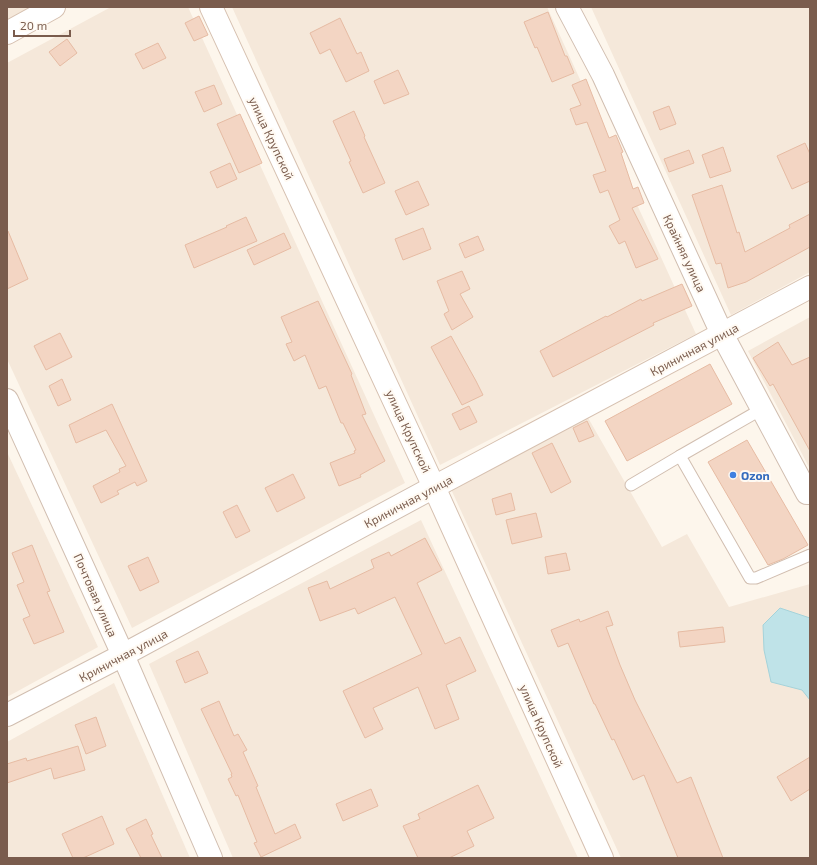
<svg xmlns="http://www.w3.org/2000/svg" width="817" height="865" font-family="'Exo 2',sans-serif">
  <rect width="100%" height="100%" fill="#fdf6ec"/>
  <g fill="#f5e8da">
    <polygon points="7,7 47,7 7,29"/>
    <polygon points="111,7 188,7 405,483 132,628 7,359 7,63"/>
    <polygon points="232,7 547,7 696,334 440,465"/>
    <polygon points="591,7 810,7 810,272 731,315"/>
    <polygon points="810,317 810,469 748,351"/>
    <polygon points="587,416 662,547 687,534 729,607 810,584 810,858 621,858 450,487"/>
    <polygon points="7,452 98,647 7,697"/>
    <polygon points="421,520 578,858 233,858 149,664"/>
    <polygon points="114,683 190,858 7,858 7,742"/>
  </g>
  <polygon fill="#bfe3e8" stroke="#a5d3da" points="780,608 810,618 810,700 802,690 771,682 764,650 763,625"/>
  <g fill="#f3d5c3" stroke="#e6bba3">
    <polygon points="548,12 565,56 567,56 574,73 552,82 537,47 535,48 524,22"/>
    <polygon points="199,16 208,35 194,41 185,23"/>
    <polygon points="340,18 357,54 361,52 369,71 346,82 330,49 320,54 310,33"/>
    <polygon points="67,39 77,53 60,66 49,52"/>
    <polygon points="158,43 166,58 143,69 135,54"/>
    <polygon points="398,70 409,94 384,104 374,81"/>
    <polygon points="586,79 609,138 616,135 623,152 621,153 633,189 638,187 644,203 632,208 658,259 636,268 625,241 619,244 609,226 620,220 608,190 600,193 593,175 606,171 587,122 576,125 570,109 581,105 572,85"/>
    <polygon points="214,85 222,104 204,112 195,92"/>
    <polygon points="669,106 676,124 660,130 653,112"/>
    <polygon points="354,111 365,136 364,137 385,183 363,193 349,162 351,161 333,121"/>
    <polygon points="240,114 262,163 239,173 217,124"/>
    <polygon points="805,143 810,154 810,181 792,189 777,156"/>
    <polygon points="723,147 731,171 710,178 702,155"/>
    <polygon points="689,150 694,163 669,172 664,159"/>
    <polygon points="230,163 237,179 217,188 210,172"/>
    <polygon points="418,181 429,205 406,215 395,191"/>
    <polygon points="722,185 737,233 739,232 745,252 790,228 789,225 810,214 810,247 746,282 728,288 721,263 716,264 692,195"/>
    <polygon points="246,217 257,241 194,268 185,245 227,227 226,226"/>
    <polygon points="423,228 431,249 403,260 395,239"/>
    <polygon points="8,231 28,279 7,289 7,232"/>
    <polygon points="284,233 291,248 254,265 247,250"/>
    <polygon points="478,236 484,250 465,258 459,244"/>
    <polygon points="462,271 470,289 460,294 473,317 452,330 444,314 449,311 437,281"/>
    <polygon points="682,284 692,306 653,323 654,325 553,377 540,351 583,328 606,316 607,317 641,299 642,301"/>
    <polygon points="318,301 352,374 351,375 366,414 362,415 385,461 360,475 361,477 339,486 330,463 355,453 354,451 356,450 343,423 341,423 326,386 319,389 305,355 294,361 286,344 292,342 281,317"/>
    <polygon points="60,333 72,357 46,370 34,346"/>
    <polygon points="451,336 476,381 483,395 462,405 431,347"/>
    <polygon points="778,342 792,365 810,357 810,451 773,384 770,386 753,358"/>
    <polygon points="710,364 732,404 627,461 605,421"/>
    <polygon points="62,379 71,400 58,406 49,386"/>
    <polygon points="112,404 147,481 137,486 135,482 117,491 119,494 101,503 93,486 120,472 119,469 126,466 106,430 76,443 69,425"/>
    <polygon points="469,406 477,422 460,430 452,414"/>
    <polygon points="587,421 594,436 579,442 573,428"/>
    <polygon points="747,440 808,545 783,559 768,565 708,462"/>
    <polygon points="552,443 571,482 551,493 532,453"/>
    <polygon points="293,474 305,498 277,512 265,488"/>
    <polygon points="511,493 515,510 496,515 492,499"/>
    <polygon points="237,505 250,531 236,538 223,512"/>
    <polygon points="536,513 542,537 512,544 506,520"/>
    <polygon points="425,538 442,570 417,583 445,644 460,637 476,671 446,685 459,719 435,729 418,687 373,708 383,729 365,738 343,691 422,654 395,597 358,614 355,608 320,621 308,588 327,581 330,589 374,568 371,560 389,552 391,556"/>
    <polygon points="32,545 50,591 47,592 64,632 34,644 23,619 30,616 17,585 24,582 12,553"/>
    <polygon points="566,553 570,570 548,574 545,557"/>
    <polygon points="148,557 159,582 140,591 128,566"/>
    <polygon points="608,611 613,625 606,627 620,665 635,700 677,783 691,777 723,858 678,858 644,775 633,780 614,739 612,740 595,704 594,704 568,643 558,647 551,630 579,619 580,622"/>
    <polygon points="723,627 725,642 680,647 678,632"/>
    <polygon points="198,651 208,673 185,683 176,661"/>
    <polygon points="219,701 234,736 238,734 247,750 243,752 258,786 256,787 275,834 295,824 301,838 261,857 254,843 257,842 238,795 236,796 228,779 232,777 231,774 232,774 201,709"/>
    <polygon points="96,717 106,746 86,754 75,725"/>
    <polygon points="78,746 85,770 54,779 51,768 7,783 7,764 26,758 27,761"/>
    <polygon points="810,757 810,789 791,801 777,777"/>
    <polygon points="478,785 494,818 467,831 474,846 449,858 418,858 403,826 420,819 418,814"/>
    <polygon points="371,789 378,806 343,821 336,804"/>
    <polygon points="102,816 114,844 83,858 73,858 62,834"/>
    <polygon points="146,819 153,834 151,835 162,858 141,858 126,829"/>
  </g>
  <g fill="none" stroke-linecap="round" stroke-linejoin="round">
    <g stroke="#d1beb0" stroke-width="13">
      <g id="lane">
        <polyline points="762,409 680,456 750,578 756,578 810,555"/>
        <polyline points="631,485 680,456"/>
      </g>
    </g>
    <g stroke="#d1beb0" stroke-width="24">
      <g id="street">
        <polyline points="567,7 603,75 722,334 807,493 810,493"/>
        <polyline points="7,400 123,655 211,858"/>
        <polyline points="7,715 123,655 434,487"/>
      </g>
    </g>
    <g stroke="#d6c0b0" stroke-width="24">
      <g id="secondary">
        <polyline points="211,7 434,487 602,858"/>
        <polyline points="7,33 54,7"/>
        <polyline points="434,487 810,287"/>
      </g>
    </g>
    <use href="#lane" stroke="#fff" stroke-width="11"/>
    <use href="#street" stroke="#fff" stroke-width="22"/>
    <use href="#secondary" stroke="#fff" stroke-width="22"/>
  </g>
  <circle fill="#3f7fe0" stroke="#fffaf3" stroke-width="1.5" cx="733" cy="475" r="4"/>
  <g text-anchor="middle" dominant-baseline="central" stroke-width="4" stroke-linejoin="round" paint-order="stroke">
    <g font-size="12" fill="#7a5c4d" stroke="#fffaf3">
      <text transform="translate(272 138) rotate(65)">улица Крупской</text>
      <text transform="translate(685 253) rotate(65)">Крайняя улица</text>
      <text transform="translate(694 349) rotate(-28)">Криничная улица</text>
      <text transform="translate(409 431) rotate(65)">улица Крупской</text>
      <text transform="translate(408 501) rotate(-28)">Криничная улица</text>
      <text transform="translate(96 595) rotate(66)">Почтовая улица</text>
      <text transform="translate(123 655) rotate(-28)">Криничная улица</text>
      <text transform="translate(542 726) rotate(66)">улица Крупской</text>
    </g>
    <g font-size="12" font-weight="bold" fill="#366cbe" stroke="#fffaf3" text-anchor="start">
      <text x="741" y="475">Ozon</text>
    </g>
  </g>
  <rect width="817" height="865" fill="none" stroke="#7a5c4d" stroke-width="16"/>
  <path d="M14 30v6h56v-6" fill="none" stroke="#7a5c4d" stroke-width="2"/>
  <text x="20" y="30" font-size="12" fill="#7a5c4d" stroke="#fffaf3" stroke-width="3" paint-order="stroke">20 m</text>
</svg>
